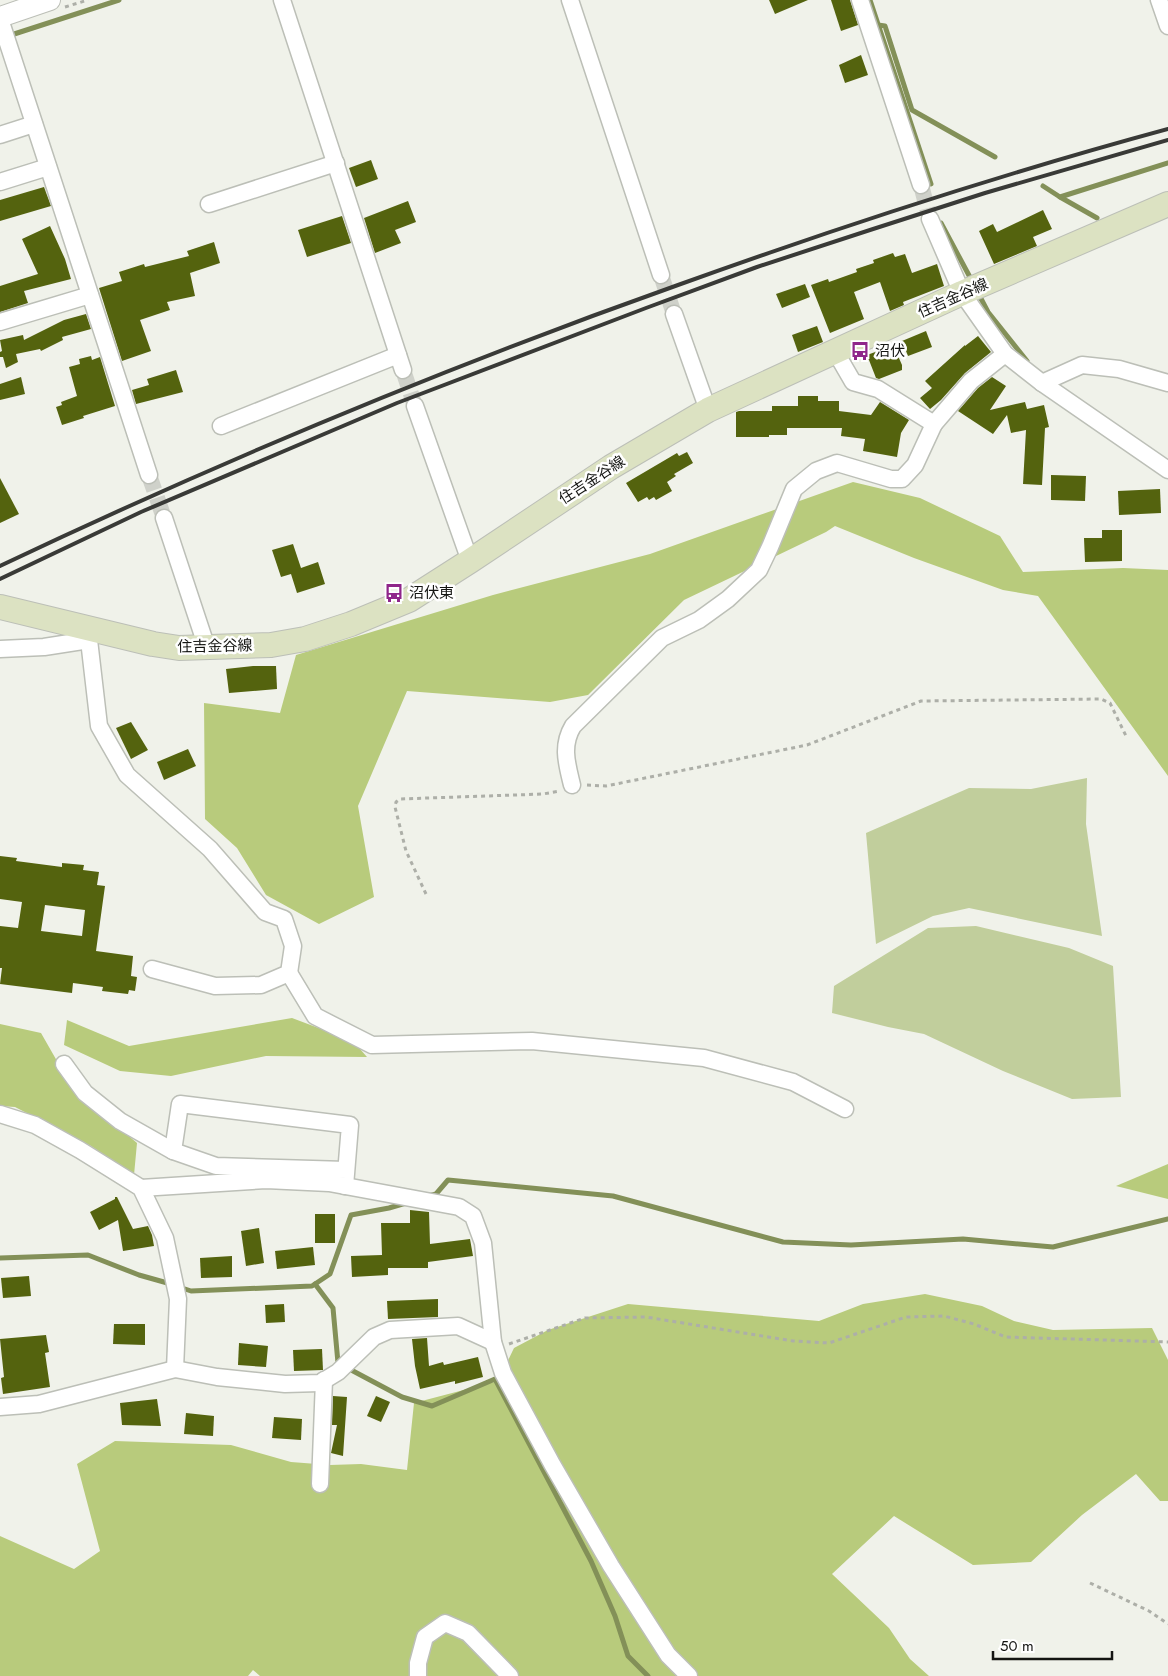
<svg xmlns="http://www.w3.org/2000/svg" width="1168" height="1676" font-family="Jost,'Noto Sans JP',sans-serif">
  <rect width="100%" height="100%" fill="#f0f2ea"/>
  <g fill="#c1ce9c">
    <polygon points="1087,778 1086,824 1102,936 969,908 933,916 876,944 866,833 969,788 1031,789"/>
    <polygon points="976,926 1069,948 1113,966 1121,1097 1072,1099 1003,1071 924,1034 888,1027 832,1013 834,986 928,928"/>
  </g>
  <g fill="#b8cb7c">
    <polygon points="853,482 920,498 1000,536 1023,572 1123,568 1168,570 1168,776 1038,596 1003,590 914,558 835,526 826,532 684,600 588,695 550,702 407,691 358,806 374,897 319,924 266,895 237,848 205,819 204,703 280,713 296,655 493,595 650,554"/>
    <polygon points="292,1018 353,1041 367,1057 266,1056 171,1076 120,1071 64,1045 67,1020 129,1046"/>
    <polygon points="0,1024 41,1033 73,1089 137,1143 134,1175 91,1146 15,1107 0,1106"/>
    <polygon points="1168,1164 1168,1199 1116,1186"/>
    <polygon points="925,1294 982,1306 1014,1321 1053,1330 1152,1328 1168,1360 1168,1501 1160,1501 1136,1474 1082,1515 1031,1562 973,1565 894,1516 832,1574 889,1628 910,1659 929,1676 260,1676 253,1670 248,1676 0,1676 0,1536 74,1569 100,1551 77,1464 115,1441 231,1445 291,1462 330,1465 361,1464 407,1470 414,1403 498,1381 514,1348 548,1330 628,1304 819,1321 863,1304"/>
  </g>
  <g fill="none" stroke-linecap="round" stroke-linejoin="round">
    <g stroke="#839058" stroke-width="5">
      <polyline points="870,0 931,184"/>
      <polyline points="878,25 885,26 912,110 995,157"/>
      <polyline points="8,36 119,0"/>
      <polyline points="1043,186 1060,197 1168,163"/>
      <polyline points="1060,197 1097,218"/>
      <polyline points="941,223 972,281"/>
      <polyline points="978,293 988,312 1027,361"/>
      <polyline points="428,1196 436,1194 448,1180 613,1196 783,1242 851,1245 963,1239 1053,1247 1168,1219"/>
      <polyline points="0,1258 88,1255 139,1275 171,1284"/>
      <polyline points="315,1284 333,1308 338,1363 402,1397 432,1406 495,1379 591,1561 615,1616 628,1656 648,1676"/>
      <polyline points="179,1287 191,1291 312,1286 330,1274 351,1215 389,1208 406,1203"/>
    </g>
  </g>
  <g fill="#54630e" fill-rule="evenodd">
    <polygon points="769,0 808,0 775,14"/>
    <polygon points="831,0 850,0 858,25 841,31"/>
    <polygon points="861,55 868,75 845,83 839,65"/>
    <polygon points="371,160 378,179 356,187 349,168"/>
    <polygon points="44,187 51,206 0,221 0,200"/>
    <polygon points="408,201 416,222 395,230 401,243 375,253 364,218"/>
    <polygon points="1043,210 1052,229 1033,237 1037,246 994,264 979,231 993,224 997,232"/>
    <polygon points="342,216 351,243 307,257 298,230"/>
    <polygon points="50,226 65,259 71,279 24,291 28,303 0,312 0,286 38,274 22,239"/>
    <polygon points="214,242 220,263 190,273 195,296 167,302 170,310 140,320 151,351 122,361 99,288 122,281 119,272 144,264 145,267 189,256 187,251"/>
    <polygon points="893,253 895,257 905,254 912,273 937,264 944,286 903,302 904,305 890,311 880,282 854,292 864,319 830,333 811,285 828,279 829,282 857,272 856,269 874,263 873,260"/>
    <polygon points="805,284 810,297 782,308 776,294"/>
    <polygon points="86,314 91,329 62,337 63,340 41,351 40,349 16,354 18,362 6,368 3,357 0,357 0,352 2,351 0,340 23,335 24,340 64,320"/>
    <polygon points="817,326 823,342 798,352 792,335"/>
    <polygon points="926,331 932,347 908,356 902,341"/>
    <polygon points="978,336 991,352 965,373 941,400 930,409 920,398 932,388 925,381 965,345 965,346"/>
    <polygon points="895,349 902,365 902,370 879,379 876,378 867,355 878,351 880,354"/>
    <polygon points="91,356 92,360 100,357 115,406 83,416 84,418 62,425 56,407 62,405 61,402 77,396 69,367 80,364 79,359"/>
    <polygon points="176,370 183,392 136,404 132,390 149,385 147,379"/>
    <polygon points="21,377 25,394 0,400 0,384"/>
    <polygon points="992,377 1006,386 990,410 1025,402 1027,409 1044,405 1049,427 1045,428 1042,485 1023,484 1026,430 1011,433 1007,415 993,434 958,411 978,388"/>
    <polygon points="798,396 818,396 818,401 839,401 839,411 871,415 880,402 909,420 901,433 897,457 863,451 865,439 841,436 842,428 787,428 787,435 769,435 769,437 736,437 736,412 739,411 772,411 772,406 798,406"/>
    <polygon points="687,452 693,463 674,474 676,476 667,482 672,491 656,500 654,497 649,500 647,497 638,502 626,483 677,453 679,456"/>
    <polygon points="1051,475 1086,476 1085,501 1051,500"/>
    <polygon points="0,478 19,514 0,523"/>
    <polygon points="1160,489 1161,513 1119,515 1118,491"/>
    <polygon points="1102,530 1122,530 1122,561 1085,562 1084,538 1102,538"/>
    <polygon points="293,544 301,568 318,562 325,584 297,593 291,574 281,577 272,550"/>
    <polygon points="253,666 276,666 277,689 229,693 226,669"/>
    <polygon points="131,722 148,750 131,759 116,728"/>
    <polygon points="188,749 196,766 164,780 157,762"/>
    <path d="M 0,856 L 17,858 L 16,861 L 62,867 L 62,863 L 84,865 L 83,870 L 99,872 L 97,885 L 105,886 L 96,951 L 133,956 L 131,976 L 137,977 L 135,991 L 129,990 L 128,994 L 102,991 L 103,987 L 73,983 L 72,993 L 0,984 L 2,968 L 0,968 L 0,926 L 18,928 L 22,902 L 0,899 ZM 45,905 L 85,910 L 82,936 L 41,931 Z"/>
    <polygon points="115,1197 117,1197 133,1229 148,1226 152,1235 154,1246 123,1251 118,1220 99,1230 90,1212 115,1199"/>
    <polygon points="410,1210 429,1212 430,1244 470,1239 473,1256 428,1262 428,1268 388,1268 388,1275 352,1277 351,1256 382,1255 381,1223 410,1223"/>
    <rect x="315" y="1214" width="20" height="29"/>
    <polygon points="259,1228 264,1263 246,1266 241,1231"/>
    <polygon points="313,1247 315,1265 277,1269 275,1251"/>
    <polygon points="232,1256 232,1277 201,1278 200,1258"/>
    <polygon points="29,1276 31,1296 3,1298 1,1278"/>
    <polygon points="438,1299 438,1317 388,1319 387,1301"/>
    <polygon points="284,1304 285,1322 266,1323 265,1305"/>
    <polygon points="114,1324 145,1324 145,1345 113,1344"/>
    <polygon points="46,1335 49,1352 45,1353 50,1387 3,1394 1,1378 4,1377 0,1339"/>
    <polygon points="427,1338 429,1366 443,1362 444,1365 478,1357 483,1377 455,1384 455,1381 420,1389 415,1366 412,1339"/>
    <polygon points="239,1343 268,1346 266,1367 238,1365"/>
    <polygon points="322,1349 323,1370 294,1371 293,1350"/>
    <polygon points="333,1396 347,1397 343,1456 331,1453 337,1425 332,1425"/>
    <polygon points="376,1396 390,1402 381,1422 367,1416"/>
    <polygon points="157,1399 161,1426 122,1425 120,1403"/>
    <polygon points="186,1413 214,1416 213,1436 184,1434"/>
    <polygon points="274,1417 302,1419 301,1440 272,1438"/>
  </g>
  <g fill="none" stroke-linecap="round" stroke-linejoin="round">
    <g stroke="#cfd1ca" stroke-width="16" stroke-dasharray="16 8" stroke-linecap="butt">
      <polyline points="921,185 930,219"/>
      <polyline points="661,275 674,314"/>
      <polyline points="403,370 415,406"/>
      <polyline points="149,475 164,518"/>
    </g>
    <g stroke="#bcbfb7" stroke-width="19">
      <g id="minor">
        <polyline points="282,0 403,370"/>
        <polyline points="570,0 661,275"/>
        <polyline points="860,0 921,185"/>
        <polyline points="1159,0 1168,26"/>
        <polyline points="0,19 149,475"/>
        <polyline points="0,135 34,124"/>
        <polyline points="0,182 48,167"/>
        <polyline points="209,204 336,163"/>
        <polyline points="930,219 962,293 1005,354 1042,383 1168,470"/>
        <polyline points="674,314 708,410"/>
        <polyline points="0,322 90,295"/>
        <polyline points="1042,383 1082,365 1119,369 1168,383"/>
        <polyline points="415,406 470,561"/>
        <polyline points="934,424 971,381 1005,354"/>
        <polyline points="221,426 398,355"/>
        <polyline points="164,518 207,648"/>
        <polyline points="89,640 99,726 127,775 210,849 265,912 284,919 293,946 289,973 261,985 215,986 152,969"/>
        <polyline points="0,649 44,647 89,640 91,630"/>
        <path d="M 572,785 C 567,764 561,746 573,726 L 662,638 L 699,620 L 728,599 L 759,570 L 770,547 L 794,489 L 816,471 L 837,463 L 891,479 L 902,479 L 915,465 L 934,424 L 878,389 L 853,382 L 835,351"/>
        <polyline points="289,973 315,1016 372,1045 532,1041 704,1058 793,1082 845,1109"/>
        <polyline points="64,1064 85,1093 120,1121 173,1151"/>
        <polyline points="0,1114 35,1125 80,1150 141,1188 165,1238 178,1299 175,1369"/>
        <polyline points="345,1186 350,1125 180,1104 173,1151 216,1166 346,1170"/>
        <polyline points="141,1188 266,1180 329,1183 459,1207 473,1216 483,1243 493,1342 503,1373 552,1464 611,1566 668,1655 689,1676"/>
        <polyline points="0,1407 39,1404 175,1369 217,1377 285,1384 320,1383 338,1372 374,1337 390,1330 458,1326 493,1342"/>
        <polyline points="320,1484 324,1380"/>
        <polyline points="418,1676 418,1663 425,1637 445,1623 468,1633 510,1676"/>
      </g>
    </g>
    <g stroke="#bcbfb7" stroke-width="22">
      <polyline id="tertiary" points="0,17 50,0"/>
    </g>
    <g stroke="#bcbfb7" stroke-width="26">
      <polyline id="secondary" points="0,607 153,644 179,648 271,645 305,639 351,624 409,600 470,561 611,467 708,410 962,293 1168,204"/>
    </g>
    <g stroke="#adafa8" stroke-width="3" stroke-dasharray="4 4" stroke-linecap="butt">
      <polyline points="65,7 88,0"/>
      <polyline points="587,785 606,786 807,745 921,701 1101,699 1110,703 1127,738"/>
      <polyline points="426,894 406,851 395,807 396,802 400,799 543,794 560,791"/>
      <polyline points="509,1344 585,1318 646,1317 793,1341 829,1343 906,1317 944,1316 974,1324 1006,1337 1168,1342"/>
      <polyline points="1090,1583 1149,1611 1168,1624"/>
    </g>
    <use href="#minor" stroke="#fff" stroke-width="16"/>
    <use href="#tertiary" stroke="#fff" stroke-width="20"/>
    <use href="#secondary" stroke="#dce2c2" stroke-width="24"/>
    <g stroke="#393a37" stroke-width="4">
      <path d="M 0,566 C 221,461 447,367 678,285 C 839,227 1002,174 1168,129"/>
      <polyline points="0,579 141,512 397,403 646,308 757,267 870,230 985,193 1168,140"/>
    </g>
  </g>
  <defs>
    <g id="bus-bare" transform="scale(1.5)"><path d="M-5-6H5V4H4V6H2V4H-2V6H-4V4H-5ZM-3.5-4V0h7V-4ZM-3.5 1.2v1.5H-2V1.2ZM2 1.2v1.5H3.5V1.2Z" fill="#8f268a" stroke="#fff" stroke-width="2.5" paint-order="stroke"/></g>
  </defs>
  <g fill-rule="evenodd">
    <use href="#bus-bare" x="860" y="351"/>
    <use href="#bus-bare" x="394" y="593"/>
  </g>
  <g text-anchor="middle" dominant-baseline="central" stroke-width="5" stroke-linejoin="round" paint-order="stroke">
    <g font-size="15" fill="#141512" stroke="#fff">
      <text transform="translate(953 298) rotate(-24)">住吉金谷線</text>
      <text transform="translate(592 480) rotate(-33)">住吉金谷線</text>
      <text transform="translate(215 646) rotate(-1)">住吉金谷線</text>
    </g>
    <g font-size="15" fill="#141512" stroke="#fff" text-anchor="start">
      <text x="875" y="351">沼伏</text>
      <text x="409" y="593">沼伏東</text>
    </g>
  </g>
  <path d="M993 1651v8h119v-8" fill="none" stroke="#141512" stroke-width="2.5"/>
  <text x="1000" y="1651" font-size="15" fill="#141512" stroke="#ffffff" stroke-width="4" paint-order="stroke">50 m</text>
</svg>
